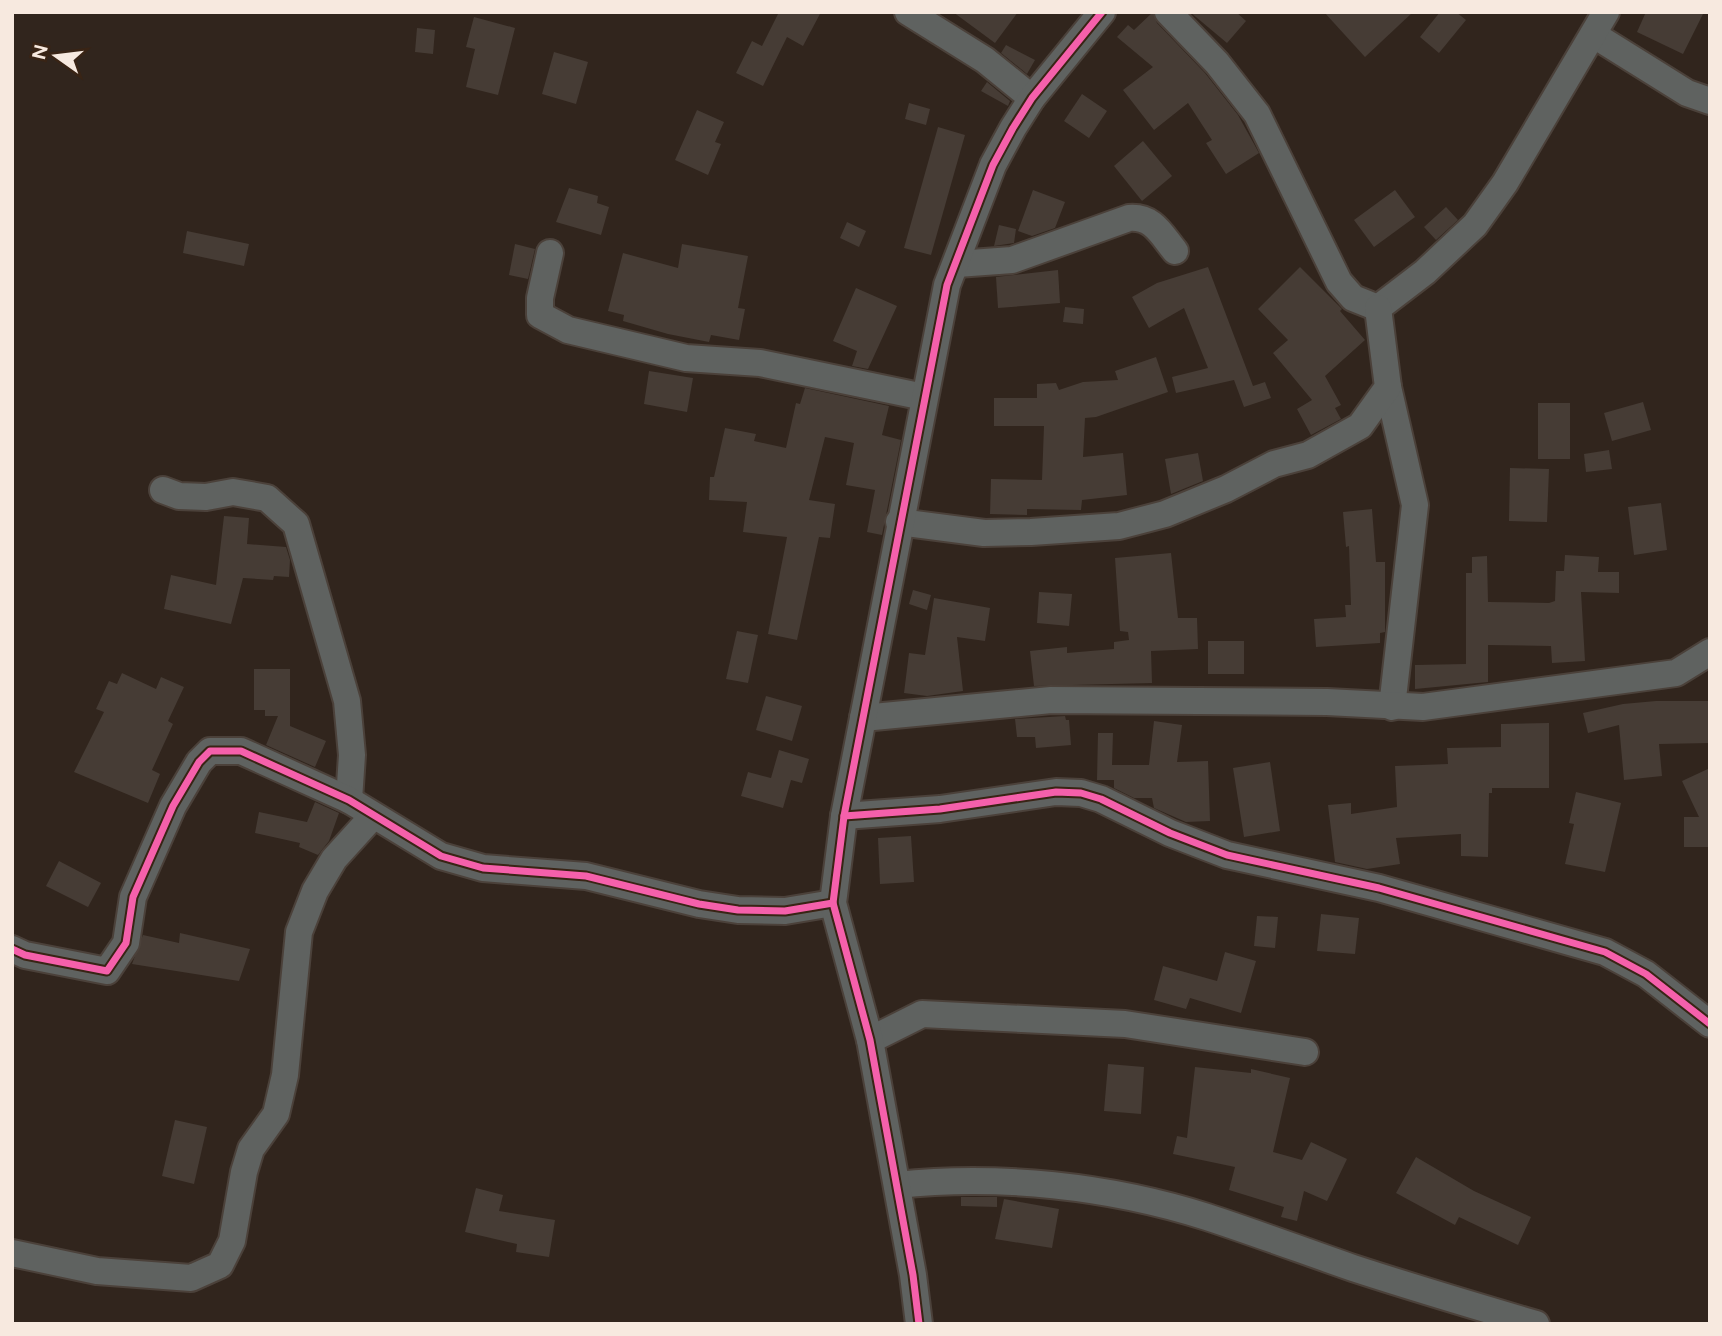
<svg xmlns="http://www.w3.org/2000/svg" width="1722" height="1336" font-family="Figtree,sans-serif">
  <rect width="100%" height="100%" fill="#31251d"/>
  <g fill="#463c35">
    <polygon points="779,12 821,12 803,46 787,37 763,86 736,73 752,41 762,46"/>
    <polygon points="953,12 1018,12 995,43"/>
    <polygon points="1153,12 1157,23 1205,73 1238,115 1259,153 1226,174 1206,143 1212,140 1188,103 1154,130 1123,90 1153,67 1117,37 1128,25 1134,30"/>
    <polygon points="1190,12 1236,12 1246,21 1227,43"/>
    <polygon points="1324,12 1413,12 1365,57"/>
    <polygon points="1440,12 1456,12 1466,20 1439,53 1420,37"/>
    <polygon points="1646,12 1704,12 1683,54 1637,32"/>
    <polygon points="474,17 515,28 498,95 466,87 475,49 466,47"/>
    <polygon points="417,28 435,30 433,54 415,52"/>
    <polygon points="1006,45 1035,60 1027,74 1001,53"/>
    <polygon points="554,52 588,62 576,104 542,94"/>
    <polygon points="987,82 1010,101 1008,106 981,91"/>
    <polygon points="1082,94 1107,111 1089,138 1064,121"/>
    <polygon points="909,103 930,109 926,125 905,119"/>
    <polygon points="697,110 724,122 715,142 721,144 708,175 675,160"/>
    <polygon points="938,127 965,135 931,255 904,248"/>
    <polygon points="1143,141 1172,176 1142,201 1114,166"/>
    <polygon points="569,188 598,196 597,203 609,207 601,235 556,222"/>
    <polygon points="1033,190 1065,202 1055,228 1032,236 1018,231"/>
    <polygon points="1395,190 1415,217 1374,247 1354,220"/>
    <polygon points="1446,207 1458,220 1436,240 1424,227"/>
    <polygon points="847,222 866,231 859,247 840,238"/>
    <polygon points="999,225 1016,229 1014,243 994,246"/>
    <polygon points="187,231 249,244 244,266 183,253"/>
    <polygon points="515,244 535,249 528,279 509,275"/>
    <polygon points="682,244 748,256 738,308 745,309 739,340 711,335 709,342 668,334 623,321 624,315 608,311 623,253 678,268"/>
    <polygon points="1208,267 1253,386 1265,382 1271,398 1244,407 1234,380 1176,393 1172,377 1208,368 1184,308 1149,328 1132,297 1157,283"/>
    <polygon points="1300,267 1342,309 1340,311 1365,340 1325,376 1341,405 1335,408 1341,419 1311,435 1297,409 1312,400 1273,353 1288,340 1258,309"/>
    <polygon points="1058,270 1060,303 998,308 996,277"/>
    <polygon points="856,288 897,306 868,369 852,366 857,351 833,341"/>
    <polygon points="1065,307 1084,309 1083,324 1063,322"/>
    <polygon points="1156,357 1168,392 1096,417 1085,418 1083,457 1123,453 1127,495 1082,500 1081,510 1027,509 1027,515 990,514 991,479 1042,480 1044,426 994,426 994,398 1037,398 1037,384 1056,383 1059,390 1083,382 1118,380 1115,371"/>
    <polygon points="649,371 693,378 687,412 644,404"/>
    <polygon points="805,388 889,406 882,435 901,440 882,535 867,532 875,490 846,485 854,443 825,437 809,500 835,504 830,538 819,537 797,640 768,634 787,537 743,532 747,502 709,500 710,477 714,477 725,428 756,434 754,441 786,448 796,403 800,404"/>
    <polygon points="1643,402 1651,430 1612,441 1604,413"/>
    <rect x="1538" y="403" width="32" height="56"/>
    <polygon points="1609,450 1612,469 1586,472 1584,454"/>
    <polygon points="1198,453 1203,481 1171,494 1165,459"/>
    <polygon points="1510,468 1549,469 1547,522 1509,521"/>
    <polygon points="1661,503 1667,550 1634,555 1628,507"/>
    <polygon points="1372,509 1376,562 1385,562 1385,632 1380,633 1380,643 1316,647 1314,619 1346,617 1345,605 1351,605 1349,546 1346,547 1343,512"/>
    <polygon points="224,516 249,518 247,544 286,547 290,560 289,577 274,576 273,580 243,578 231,624 164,609 171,575 216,585"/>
    <polygon points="1171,553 1178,618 1197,618 1198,649 1151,651 1152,683 1034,686 1030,651 1067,647 1067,653 1114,649 1114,642 1129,640 1128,632 1120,631 1115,558"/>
    <polygon points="1565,555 1599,557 1598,572 1619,572 1619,593 1581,592 1585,661 1552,663 1551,646 1488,645 1488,682 1415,689 1415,665 1466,664 1466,573 1472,573 1472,557 1487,556 1488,602 1549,603 1555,601 1556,571 1564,571"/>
    <polygon points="913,590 931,595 927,610 909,604"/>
    <polygon points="1039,592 1072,594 1069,626 1037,623"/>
    <polygon points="934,598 990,608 985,641 957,637 963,691 927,696 904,693 909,653 925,655"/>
    <polygon points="737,631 758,635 748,683 726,679"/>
    <rect x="1208" y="641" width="36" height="33"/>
    <polygon points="254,669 290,669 290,726 326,741 315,767 266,745 278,716 265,716 265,710 254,710"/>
    <polygon points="122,673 156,689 161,677 184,687 168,721 173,724 152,770 160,774 148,803 74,772 104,712 96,709 109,681 117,684"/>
    <polygon points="766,696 802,706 792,741 756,730"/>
    <polygon points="1656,701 1710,701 1710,743 1659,744 1662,776 1624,780 1619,725 1588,733 1583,713 1623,704"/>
    <polygon points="1065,716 1066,720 1069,720 1071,745 1036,748 1035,737 1017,737 1015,719"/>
    <polygon points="1154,721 1182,725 1177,762 1208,761 1210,821 1186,822 1154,808 1152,798 1134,798 1114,788 1114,780 1097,780 1098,733 1113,733 1112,765 1149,765"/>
    <polygon points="1549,723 1549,788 1492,788 1492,793 1489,793 1488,857 1461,856 1461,834 1396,838 1400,864 1367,869 1335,862 1328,805 1351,803 1351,814 1397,807 1395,766 1448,764 1447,748 1501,747 1501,724"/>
    <polygon points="779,750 809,759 802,783 791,780 783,808 741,796 748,772 771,778"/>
    <polygon points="1270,762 1280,831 1244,837 1233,768"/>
    <polygon points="1710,768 1710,847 1684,847 1684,817 1699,817 1682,781"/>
    <polygon points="1576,792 1621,803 1605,872 1565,864 1574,824 1569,823"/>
    <polygon points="315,802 339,813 329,841 318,855 299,847 300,843 255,833 259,812 307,822"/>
    <polygon points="911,836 914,882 880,884 878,838"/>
    <polygon points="59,861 101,883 88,907 46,886"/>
    <polygon points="1321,914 1359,918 1355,954 1317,951"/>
    <polygon points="1257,916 1278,917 1275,948 1254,946"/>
    <polygon points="180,933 250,949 239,981 132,964 143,935 179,943"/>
    <polygon points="1225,952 1256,961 1241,1013 1190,998 1186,1009 1154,1000 1163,966 1217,981"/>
    <polygon points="1108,1064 1144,1067 1141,1114 1104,1111"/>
    <polygon points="1195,1067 1251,1073 1251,1069 1290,1078 1273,1152 1302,1160 1311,1142 1347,1159 1327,1201 1304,1191 1297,1221 1281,1217 1284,1207 1229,1190 1235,1167 1173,1154 1177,1136 1187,1138"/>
    <polygon points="175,1120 207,1127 194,1184 162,1176"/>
    <polygon points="1416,1157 1474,1191 1531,1217 1518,1245 1459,1217 1455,1225 1396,1193"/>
    <polygon points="476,1188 503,1195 499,1211 555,1220 549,1257 516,1252 517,1244 465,1232"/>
    <polygon points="961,1197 997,1197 997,1207 961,1206"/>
    <polygon points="1004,1199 1059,1209 1052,1248 995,1239"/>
  </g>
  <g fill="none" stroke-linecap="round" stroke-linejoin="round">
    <g stroke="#4b413a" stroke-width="30">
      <g id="minor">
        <polyline points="908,12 985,60 1032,98"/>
        <polyline points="1168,12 1217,63 1257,114 1339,282 1353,298 1378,308"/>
        <polyline points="1594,35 1687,93 1710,101"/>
        <polyline points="550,253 540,298 540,315 568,330 686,358 760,363 924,397"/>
        <path d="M 957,264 L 1012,260 L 1129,218 C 1153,216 1161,234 1175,251"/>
        <polyline points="1378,308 1425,272 1475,225 1505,183 1606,12"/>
        <polyline points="1388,387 1415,505 1392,707"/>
        <polyline points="163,490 179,496 206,497 233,492 267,498 296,524 347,701 352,755 349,800"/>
        <polyline points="899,522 984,533 1031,532 1119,526 1165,514 1226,489 1274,464 1308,455 1360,426 1388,387 1378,308"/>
        <polyline points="863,718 1051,700 1327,702 1423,707 1676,673 1710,652"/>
        <polyline points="844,816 940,809 1056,792 1081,793 1101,799 1170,833 1227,855 1379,888 1605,952 1646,974 1710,1024"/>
        <polyline points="12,949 25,955 107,971 126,943 133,897 173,806 199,762 210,751 241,751 349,800 441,856 483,868 586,876 699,904 738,910 785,911 833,903"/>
        <polyline points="870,1040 922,1014 1125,1024 1305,1052"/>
        <path d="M 897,1185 C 998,1174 1110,1186 1207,1217 C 1256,1233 1304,1251 1353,1268 C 1414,1288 1475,1306 1536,1324"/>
        <polyline points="12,1253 97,1271 191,1278 220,1265 232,1241 244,1172 251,1149 276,1114 285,1075 299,932 315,891 334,859 373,816"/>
        <polyline points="919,1324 913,1275 870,1040 833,903 844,816 947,285 993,165 1013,128 1032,98 1102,12"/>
      </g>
    </g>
    <use href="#minor" stroke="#5f6260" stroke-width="26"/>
    <g stroke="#392415" stroke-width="11">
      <g id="cycleway">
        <polyline points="844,816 940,809 1056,792 1081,793 1101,799 1170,833 1227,855 1379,888 1605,952 1646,974 1710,1024"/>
        <polyline points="12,949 25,955 107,971 126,943 133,897 173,806 199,762 210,751 241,751 349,800 441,856 483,868 586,876 699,904 738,910 785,911 833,903"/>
        <polyline points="919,1324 913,1275 870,1040 833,903 844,816 947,285 993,165 1013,128 1032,98 1102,12"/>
      </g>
    </g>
    <use href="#cycleway" stroke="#f560ab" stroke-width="7"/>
  </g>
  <rect width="1722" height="1336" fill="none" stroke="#f7e9df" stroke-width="28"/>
  <g transform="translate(56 56) rotate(284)" stroke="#392415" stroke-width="5" paint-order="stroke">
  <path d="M0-5L12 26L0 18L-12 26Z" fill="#f7e9df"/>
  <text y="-10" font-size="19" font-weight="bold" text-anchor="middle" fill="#f7e9df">N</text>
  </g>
</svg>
